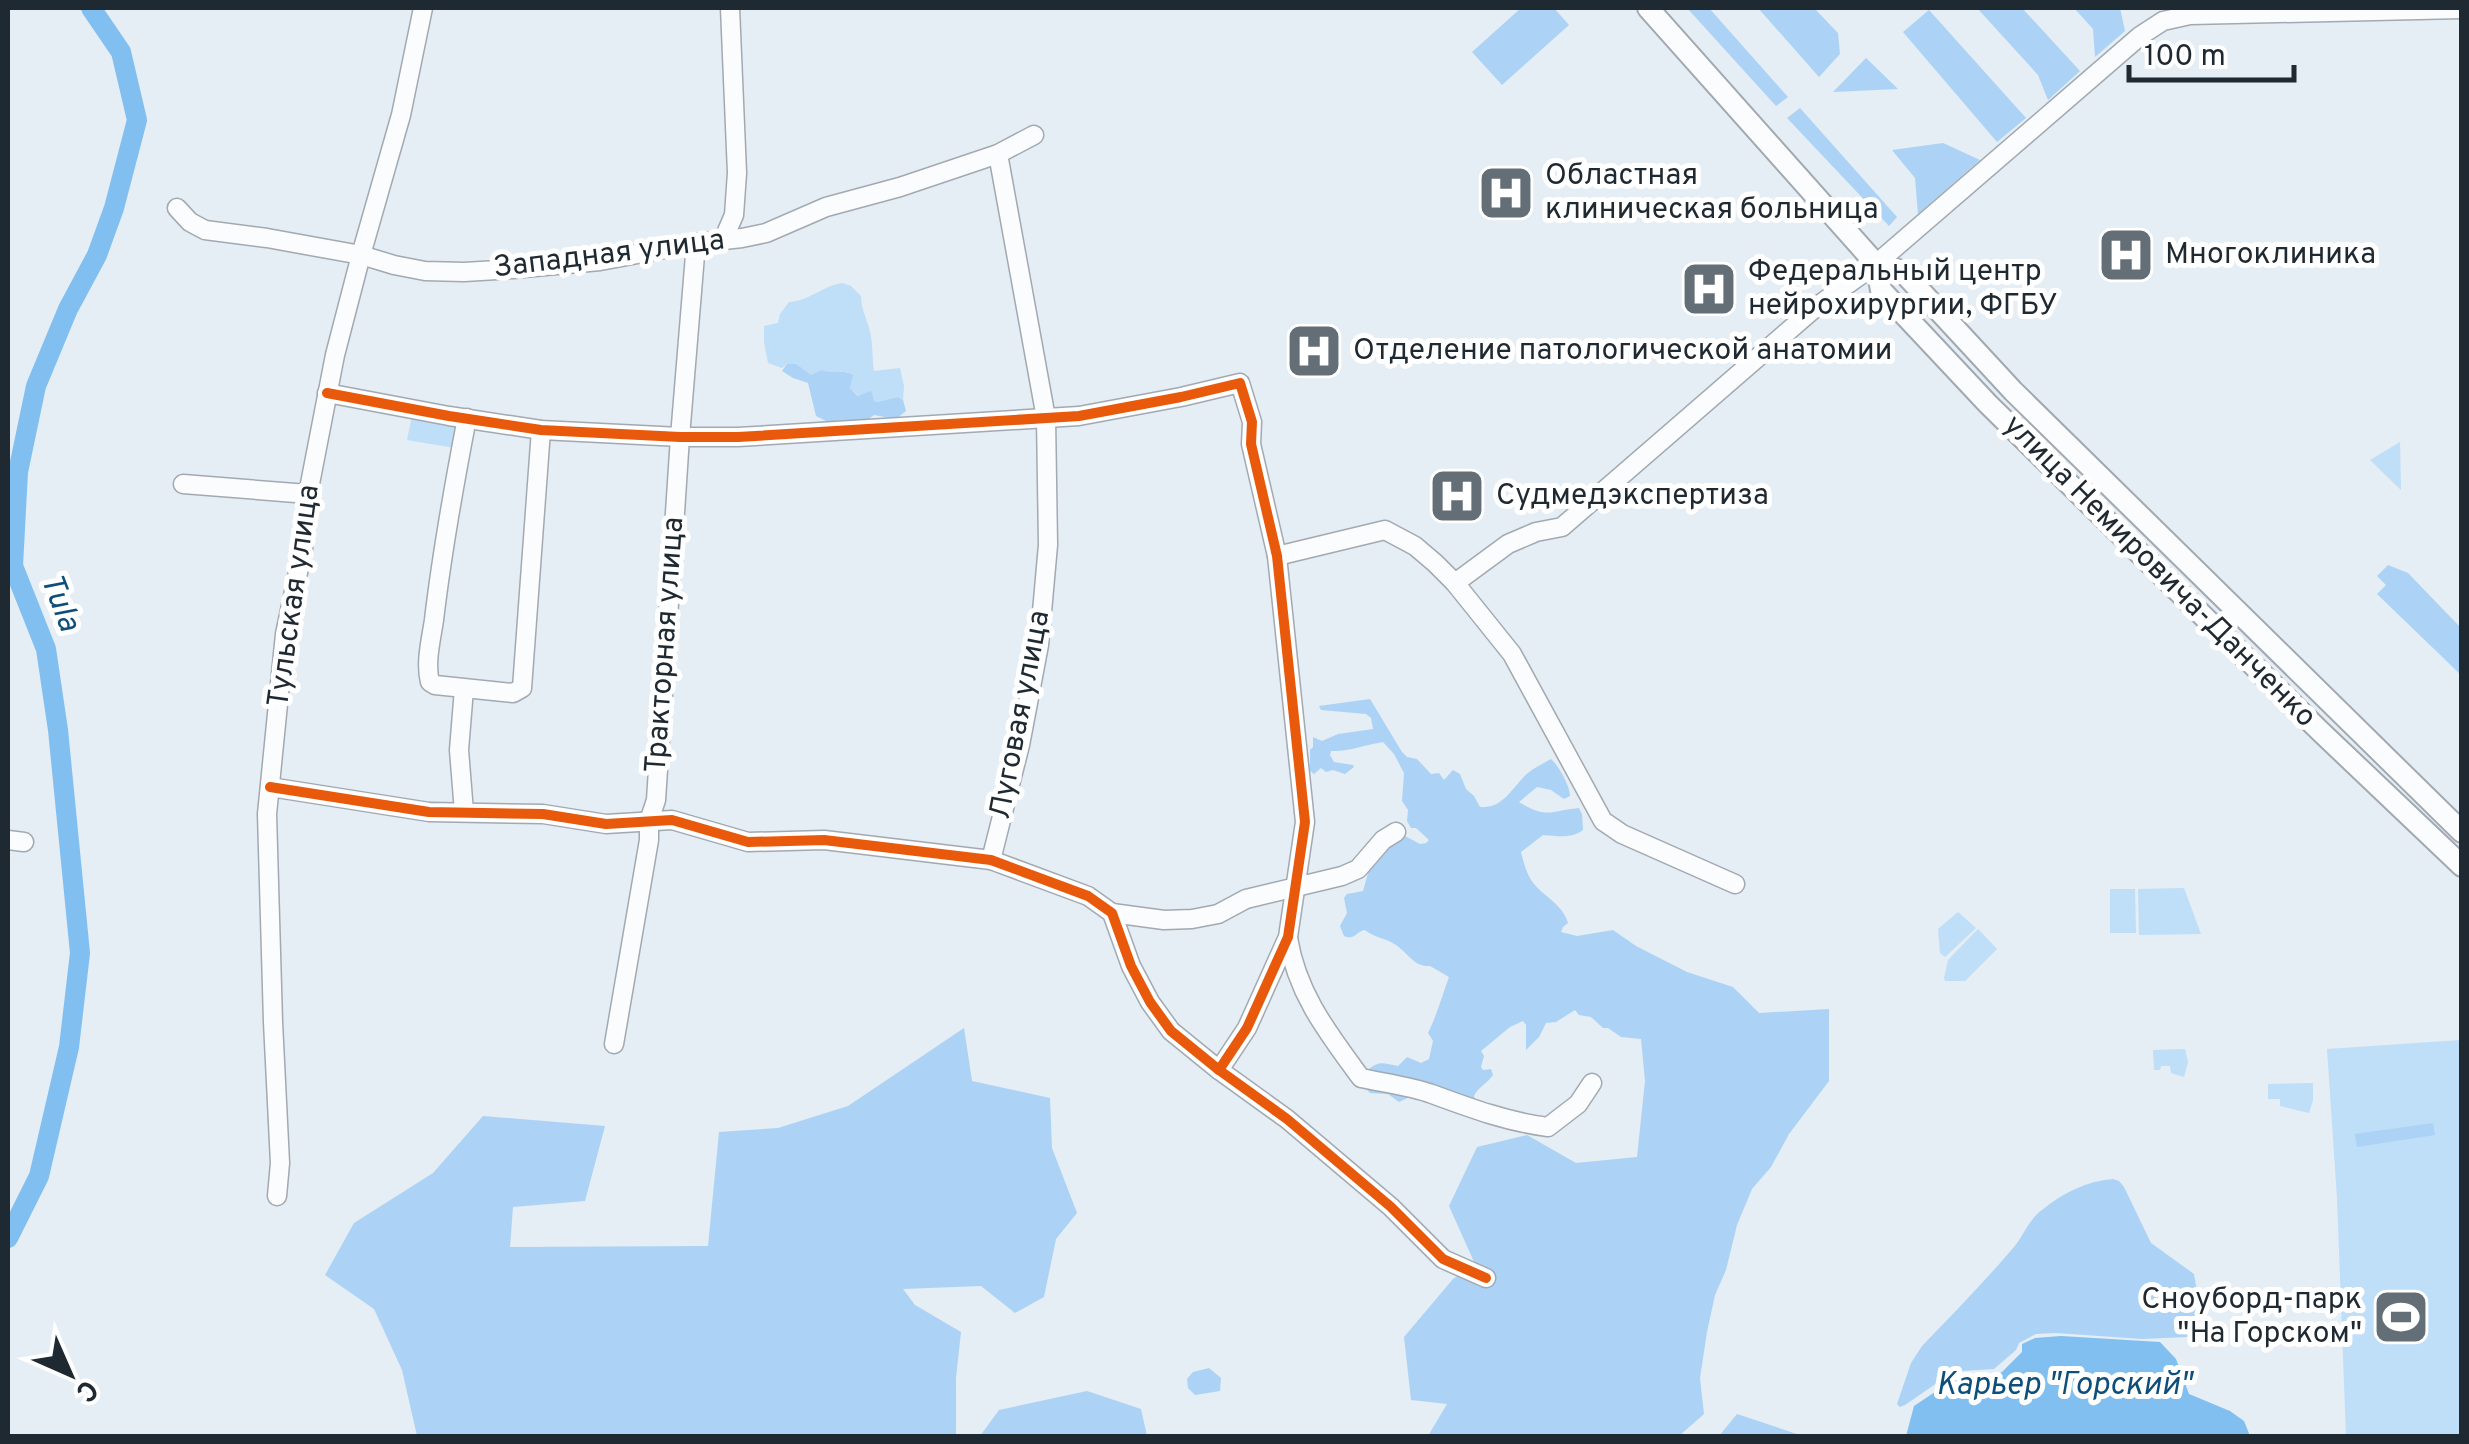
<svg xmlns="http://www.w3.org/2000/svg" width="2469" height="1444" font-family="Overpass,sans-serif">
  <rect width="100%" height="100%" fill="#e5edf5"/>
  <g fill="#bfdef8">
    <path d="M 842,283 L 851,286 L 861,296 C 861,311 869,322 871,337 C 873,348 872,359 874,371 L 900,368 L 904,386 L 903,400 L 898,397 L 877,402 L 874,401 L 872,392 L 859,396 L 850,388 L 848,372 L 811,375 L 787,364 L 782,368 L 768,363 L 764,342 L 764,326 L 778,323 L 780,314 L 789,302 C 809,301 823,286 842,283 Z"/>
    <polygon points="412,416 459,424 455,448 407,440"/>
    <polygon points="2400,442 2401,490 2370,460"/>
    <polygon points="2184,888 2201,934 2139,935 2138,889"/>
    <polygon points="2110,889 2135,889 2136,933 2110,933"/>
    <polygon points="1958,912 1976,928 1945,957 1940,953 1938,929"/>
    <polygon points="1978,929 1997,949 1965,981 1945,981 1944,978 1948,960"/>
    <polygon points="2461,1040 2461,1436 2346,1436 2337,1198 2327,1049"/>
    <polygon points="2185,1049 2188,1062 2184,1077 2171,1073 2170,1066 2161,1066 2160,1070 2154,1070 2153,1050"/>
    <polygon points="2313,1083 2313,1100 2309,1113 2280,1106 2280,1099 2268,1099 2268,1084"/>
  </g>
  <g fill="#acd3f5">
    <polygon points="1521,8 1554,8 1569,25 1502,85 1472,52"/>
    <polygon points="1687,8 1709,8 1788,97 1776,106"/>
    <polygon points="1758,8 1814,8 1838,33 1840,54 1819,77"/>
    <polygon points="1977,8 2022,8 2080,71 2048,100 2038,75"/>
    <polygon points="2074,8 2120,8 2125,31 2095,57 2093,29"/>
    <polygon points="1929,10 2026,118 1997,142 1903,32"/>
    <polygon points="1866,58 1898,89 1833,92"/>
    <polygon points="1800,108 1897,217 1889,226 1787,118"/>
    <polygon points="1943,143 1980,160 1918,214 1915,178 1892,150"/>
    <path d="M 787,364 L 796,364 L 811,375 L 822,370 C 833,375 844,369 853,375 L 850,388 L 858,396 L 870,391 L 872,392 L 874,401 L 877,402 L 898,397 L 903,400 L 906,411 L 896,419 L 874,415 L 866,421 L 857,419 L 849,424 L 841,420 L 828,422 L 816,416 L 808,383 L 793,378 L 782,371 Z"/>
    <polygon points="2388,565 2408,573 2461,628 2461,675 2377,594 2386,585 2377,576"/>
    <path d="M 1370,699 L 1402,752 L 1407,757 L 1417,759 L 1431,774 L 1439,773 L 1444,780 L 1453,770 L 1460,774 L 1466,789 L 1474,796 L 1480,807 C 1504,809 1512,787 1528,773 C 1535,767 1543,764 1551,759 C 1559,766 1570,786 1570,796 L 1564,799 L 1551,790 L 1537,787 L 1519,802 C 1547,819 1550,811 1579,808 L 1582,814 L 1583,830 C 1571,839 1558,836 1543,835 L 1521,852 C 1524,863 1526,874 1534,884 C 1546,898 1563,905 1568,923 L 1563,927 L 1561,932 L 1577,936 L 1613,930 L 1636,946 L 1687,972 L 1733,987 L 1759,1013 L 1829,1009 L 1829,1081 L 1789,1134 L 1771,1167 L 1752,1189 L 1737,1225 L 1726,1270 L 1715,1295 L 1707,1332 L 1700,1378 L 1704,1414 L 1679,1436 L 1428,1436 L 1447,1404 L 1411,1400 L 1404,1337 L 1453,1279 L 1475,1264 L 1449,1206 L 1477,1147 L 1527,1135 L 1576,1163 L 1637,1157 L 1645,1081 L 1641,1039 L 1621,1037 L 1608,1028 L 1603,1028 L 1591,1017 L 1579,1015 L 1575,1010 L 1556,1022 L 1546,1023 L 1539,1037 L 1526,1050 L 1526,1025 L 1523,1021 L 1510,1027 L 1481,1051 L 1484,1056 L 1481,1067 L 1483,1070 L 1491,1069 L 1493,1075 C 1488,1083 1477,1088 1474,1096 L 1476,1102 L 1412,1096 L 1399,1102 L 1388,1094 L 1370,1093 L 1366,1089 L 1369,1084 L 1369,1069 C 1380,1060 1385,1064 1398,1066 L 1407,1057 L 1421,1063 L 1429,1059 L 1433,1041 L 1428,1033 C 1437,1015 1442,996 1449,977 L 1430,966 C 1414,967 1409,954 1396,945 C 1386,938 1375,938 1365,930 C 1356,931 1355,941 1344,936 L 1340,926 L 1347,913 L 1344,898 L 1347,894 L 1363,891 L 1373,856 L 1405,836 L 1420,844 L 1426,843 L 1429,840 L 1416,828 L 1411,828 L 1407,821 L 1408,810 L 1402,801 L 1404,773 L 1394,754 L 1383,742 C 1365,745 1348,752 1331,751 L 1330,755 L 1334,762 L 1353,765 L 1354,767 L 1345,774 L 1333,770 L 1326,772 L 1321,768 L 1314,774 L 1310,771 L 1310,750 L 1313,747 L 1313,737 L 1322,741 L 1338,734 L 1373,729 L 1371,718 L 1366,714 L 1321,710 L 1319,706 Z"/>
    <polygon points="964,1028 972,1081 1050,1098 1052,1148 1077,1213 1056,1239 1044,1297 1015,1313 981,1286 903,1289 915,1305 961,1332 956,1378 956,1436 417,1436 402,1370 374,1309 325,1275 354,1223 433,1173 483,1116 605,1126 585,1201 513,1207 510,1247 708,1246 719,1132 778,1128 848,1106"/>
    <polygon points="2433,1123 2435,1135 2357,1147 2355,1134"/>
    <path d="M 2113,1179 L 2119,1181 L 2124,1187 L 2151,1243 L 2194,1274 C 2197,1295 2207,1323 2188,1337 L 2142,1339 L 2056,1333 L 2036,1334 L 2019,1343 L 2016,1350 L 1994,1369 L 1962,1371 L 1947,1376 L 1905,1405 L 1900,1407 L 1897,1404 L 1911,1363 L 1922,1346 C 1953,1314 1985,1281 2014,1247 C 2023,1236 2030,1218 2042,1210 C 2063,1193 2086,1181 2113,1179 Z"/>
    <polygon points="1209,1368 1221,1378 1220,1391 1195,1395 1188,1388 1187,1379 1193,1372"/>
    <polygon points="1087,1391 1141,1409 1147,1436 980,1436 999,1410"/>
    <polygon points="1737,1414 1797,1434 1798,1436 1719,1436"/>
  </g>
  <polygon fill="#81bff1" points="2061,1336 2160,1342 2176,1359 2189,1394 2230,1411 2244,1421 2250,1436 1906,1436 1914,1406 1953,1380 1980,1379 2002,1372 2022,1352 2022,1344 2035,1338"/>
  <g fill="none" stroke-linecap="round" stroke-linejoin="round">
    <polyline stroke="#81bff1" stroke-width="20" points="8,1238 39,1176 69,1047 80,953 58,730 46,649 13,566 18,472 36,386 68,309 97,255 114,208 137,120 121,52 91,8"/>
    <g stroke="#a2a9b1" stroke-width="21">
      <g id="minor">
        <polyline points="177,208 190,222 205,230 267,238 361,255 394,265 425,271 464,272 513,269 600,261 696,243 742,238 766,233 826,207 900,187 998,154 1034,135"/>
        <polyline points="724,238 734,215 737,173 730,8"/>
        <polyline points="327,393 449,416 541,430 680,437 738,437 1079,416 1181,397 1240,383 1252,422 1251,444 1277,556 1305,822 1288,937 1247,1028 1219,1070"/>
        <path d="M 467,418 C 454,485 442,552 434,620 C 431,640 425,663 430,682 L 435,685 L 513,693 L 522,688 L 541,430"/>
        <polyline points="183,484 308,494"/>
        <polyline points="1277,556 1385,530 1415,546 1435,563 1455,583 1512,654 1603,821 1622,834 1735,884"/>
        <polyline points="1455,583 1508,544 1536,532 1562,527 1816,307 1876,264 2140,36 2163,21 2190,15 2462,9"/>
        <polyline points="270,787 429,812 543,814 606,824 672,820 748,842 824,840 991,860 1088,896 1112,913 1131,966 1150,1002 1171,1031 1219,1070 1287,1119 1391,1207 1443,1259 1486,1278"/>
        <polyline points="464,812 459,750 464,689"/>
        <polyline points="8,840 24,842"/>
        <polyline points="991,860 1020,745 1039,645 1048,545 1046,418 998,154"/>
        <polyline points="1112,913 1164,920 1192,919 1218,914 1246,899 1342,876 1358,869 1383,840 1396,832"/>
        <path d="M 1288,938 C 1297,994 1328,1033 1361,1078 C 1384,1083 1410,1086 1432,1094 C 1470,1108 1508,1122 1548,1127 L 1578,1104 L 1592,1083"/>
        <polyline points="614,1044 649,840 649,821 656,800 680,437 696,243"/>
        <polyline points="277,1196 280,1163 273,1022 267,814 285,634 303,549 308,494 335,355 361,255 401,115 423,8"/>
      </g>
    </g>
    <g stroke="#a2a9b1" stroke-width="24">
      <g id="major">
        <polyline points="1648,8 1876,264 1881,290 1988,404 2320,731 2462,866"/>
        <polyline points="1876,264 1902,271 2013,391 2462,832"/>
      </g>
    </g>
    <use href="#minor" stroke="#fbfcfe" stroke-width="18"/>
    <use href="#major" stroke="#fbfcfe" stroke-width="20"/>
    <g stroke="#fff" stroke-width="16">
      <g id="cycleway">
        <polyline points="327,393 449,416 541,430 680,437 738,437 1079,416 1181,397 1240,383 1252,422 1251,444 1277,556 1305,822 1288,937 1247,1028 1219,1070"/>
        <polyline points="270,787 429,812 543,814 606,824 672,820 748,842 824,840 991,860 1088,896 1112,913 1131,966 1150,1002 1171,1031 1219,1070 1287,1119 1391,1207 1443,1259 1486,1278"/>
      </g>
    </g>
    <use href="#cycleway" stroke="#e8590c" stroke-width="10"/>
  </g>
  <defs>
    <g id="hospital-square" transform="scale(2.875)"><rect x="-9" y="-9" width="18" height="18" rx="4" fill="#646e76" stroke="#fff"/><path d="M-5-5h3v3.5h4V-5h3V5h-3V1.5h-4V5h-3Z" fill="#fff"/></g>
    <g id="stadium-square" transform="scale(2.875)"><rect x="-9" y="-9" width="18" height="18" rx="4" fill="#646e76" stroke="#fff"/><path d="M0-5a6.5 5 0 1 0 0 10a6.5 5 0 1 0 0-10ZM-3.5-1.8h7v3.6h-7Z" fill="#fff"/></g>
  </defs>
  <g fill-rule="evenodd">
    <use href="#hospital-square" x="1506" y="193"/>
    <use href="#hospital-square" x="2126" y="255"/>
    <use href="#hospital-square" x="1709" y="289"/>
    <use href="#hospital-square" x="1314" y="351"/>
    <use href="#hospital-square" x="1457" y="496"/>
    <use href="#stadium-square" x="2401" y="1317"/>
  </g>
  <g text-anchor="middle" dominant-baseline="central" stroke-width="10" stroke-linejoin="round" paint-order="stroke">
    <g font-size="30" fill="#1f2931" stroke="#fff" text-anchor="start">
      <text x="1545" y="176">Областная<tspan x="1545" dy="34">клиническая больница</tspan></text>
      <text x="2165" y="255">Многоклиника</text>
      <text x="1748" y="272">Федеральный центр<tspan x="1748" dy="34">нейрохирургии, ФГБУ</tspan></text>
      <text x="1353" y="351">Отделение патологической анатомии</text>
      <text x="1496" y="496">Судмедэкспертиза</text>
      <text x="2362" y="1300" text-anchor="end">Сноуборд-парк<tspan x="2362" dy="34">"На Горском"</tspan></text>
    </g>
    <g font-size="30" fill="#1f2931" stroke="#fff">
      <text transform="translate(609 255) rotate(-7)">Западная улица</text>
      <text transform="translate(2159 572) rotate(45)">улица Немировича-Данченко</text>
      <text transform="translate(295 596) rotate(-82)">Тульская улица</text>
      <text transform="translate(666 645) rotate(-86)">Тракторная улица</text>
      <text transform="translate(1021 715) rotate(-79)">Луговая улица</text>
    </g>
    <g font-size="32" font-style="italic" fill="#0d4e7a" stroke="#fff">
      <text transform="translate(59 603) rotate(69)">Tula</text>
      <text x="2064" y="1386">Карьер "Горский"</text>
    </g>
  </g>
  <rect width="2469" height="1444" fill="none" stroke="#1f2931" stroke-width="20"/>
  <g transform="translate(70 1374) rotate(135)" stroke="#ffffff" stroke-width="8" paint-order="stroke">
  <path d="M0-8L18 38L0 25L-18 38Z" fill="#1f2931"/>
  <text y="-15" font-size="28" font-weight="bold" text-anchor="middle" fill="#1f2931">С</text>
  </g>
  <path d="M2129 65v15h165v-15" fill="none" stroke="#1f2931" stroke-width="5"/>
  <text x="2144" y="65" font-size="30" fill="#1f2931" stroke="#ffffff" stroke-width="8" paint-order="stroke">100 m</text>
</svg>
